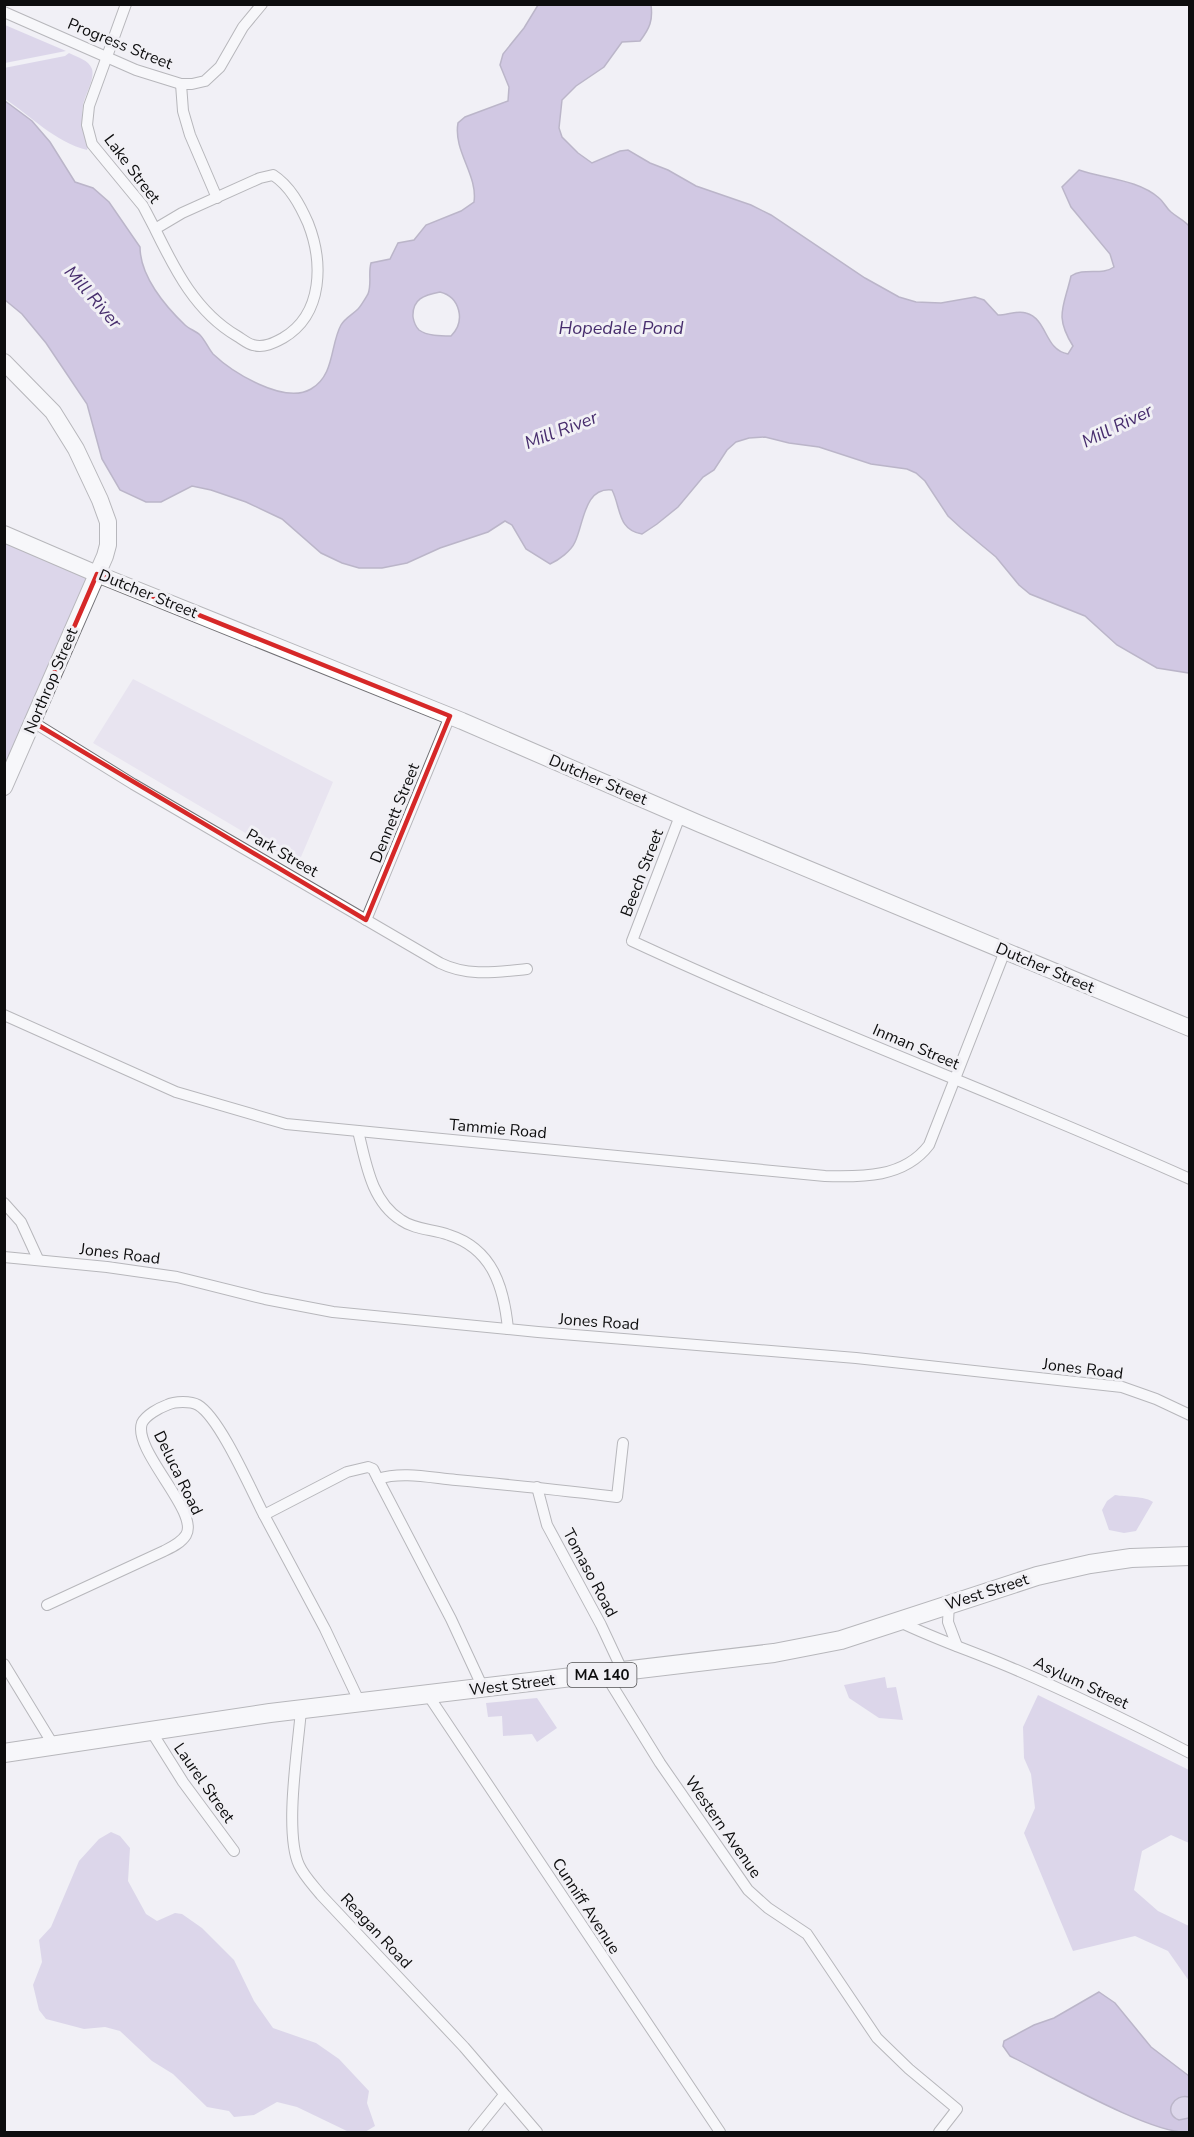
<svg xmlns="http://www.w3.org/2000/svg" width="1194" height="2137" font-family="'Nunito Sans',sans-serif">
  <rect width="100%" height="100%" fill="#f1f0f5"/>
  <polygon fill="#e8e4f0" points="133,679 333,782 298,864 93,743"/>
  <g fill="#c3b7dc">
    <polygon points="4,25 5,25 66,51 5,63"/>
    <path d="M 69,53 C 77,57 89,60 92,69 C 95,79 85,95 83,105 C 81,120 85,133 88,147 L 87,150 C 55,142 31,116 5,99 L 4,68 L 65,56 Z"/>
    <polygon points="5,542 87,577 5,772"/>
    <path d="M 1115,1495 C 1126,1497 1145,1496 1153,1502 L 1136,1531 L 1124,1533 L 1109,1530 L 1102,1510 L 1107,1501 Z"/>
    <polygon points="885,1677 887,1688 896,1687 903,1720 879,1718 849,1698 844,1685"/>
    <polygon points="1038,1695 1189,1770 1189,1843 1171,1835 1142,1851 1134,1890 1158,1911 1189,1926 1189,1981 1168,1951 1135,1936 1073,1951 1024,1833 1035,1808 1031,1774 1024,1758 1023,1727"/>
    <polygon points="537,1698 557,1728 537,1742 532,1734 503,1736 502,1716 488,1717 486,1703"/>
    <polygon points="111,1832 120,1836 130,1848 128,1881 146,1914 157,1921 175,1913 182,1914 202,1928 234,1960 254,2001 273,2028 316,2043 339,2059 369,2091 367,2103 375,2126 365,2132 349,2132 297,2107 277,2102 254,2115 234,2117 229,2111 207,2107 173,2074 152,2061 120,2031 105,2027 84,2029 46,2019 39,2010 33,1985 42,1962 39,1940 51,1927 79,1861 99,1839"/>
    <polygon points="1187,2096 1189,2097 1189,2118 1181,2120 1174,2118 1170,2110 1174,2101 1179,2097"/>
  </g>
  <g fill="#aa98cc" stroke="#7b6e93" stroke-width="1.5" fill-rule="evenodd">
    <path d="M 538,5 L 651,5 C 653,20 650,28 640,41 L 622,42 L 604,67 L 576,86 L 562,100 L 559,128 L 562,137 L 578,153 L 592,163 L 620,151 L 628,150 L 650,163 L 668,170 L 696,186 L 751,205 L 771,215 L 865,278 L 899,297 L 916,302 L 941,303 L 975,297 L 984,300 L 998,315 C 1008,315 1017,310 1026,313 C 1048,319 1044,350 1068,354 L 1073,346 C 1054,316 1064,307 1071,276 C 1084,267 1102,276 1114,267 L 1110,254 L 1071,207 L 1062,187 L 1079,170 C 1104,179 1137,179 1159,198 C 1164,202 1166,208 1171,212 C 1178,218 1184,220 1190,227 L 1189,673 L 1157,668 L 1117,645 L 1085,616 L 1030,594 L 1019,585 L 996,557 L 961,528 L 948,516 L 925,481 L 916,473 L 907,469 L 871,464 L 819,447 L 789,443 L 765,437 L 749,438 L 736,442 L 727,450 L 714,470 L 703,477 L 678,507 L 657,524 L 642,534 C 617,530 621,507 612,490 C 584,487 584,523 575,542 C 571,551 559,560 550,564 L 526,549 L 512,525 L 505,521 L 488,532 L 440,548 L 407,563 L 382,568 L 359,568 L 342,563 L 321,553 L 282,519 L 246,502 L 211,490 L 192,486 L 161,502 L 146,502 L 120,490 L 102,459 L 87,404 L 46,343 L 22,314 L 5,300 L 5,101 L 32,121 L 50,142 L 75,182 L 93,188 L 109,202 L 140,247 C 140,276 165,306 185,325 C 189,329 196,331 200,335 C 205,340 208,348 213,354 C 232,372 284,405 311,389 C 335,375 330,345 341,325 C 345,318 352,315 358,309 C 361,306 365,299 368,294 C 372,284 368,273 371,263 L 390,259 L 398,243 L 414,240 L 426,225 L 461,211 L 474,202 C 478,175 453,151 458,123 L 465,117 L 508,101 L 509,87 L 500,65 L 503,54 L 524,28 ZM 440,292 C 460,297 466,321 451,336 C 441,336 427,336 419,330 C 415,326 414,323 413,317 C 412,299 424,295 440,292 Z"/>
    <path d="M 1099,1992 L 1115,2003 L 1151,2047 L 1189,2076 L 1189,2097 C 1174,2093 1162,2113 1179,2120 L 1189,2118 L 1189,2132 C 1154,2136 1047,2074 1010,2056 L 1003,2046 L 1004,2041 L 1034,2025 L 1054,2018 Z"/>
  </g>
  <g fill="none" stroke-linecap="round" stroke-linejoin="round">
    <g stroke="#727175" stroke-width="12">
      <g id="street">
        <path d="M 126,4 L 89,106 L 87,125 L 92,144 L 143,206 L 155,229 L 182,213 L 260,178 L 273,175 C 290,186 300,205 308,223 C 323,261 324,314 283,338 C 274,343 264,348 253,345 C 248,344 242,339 237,336 C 196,312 175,270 155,229"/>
        <polyline points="4,12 136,70 181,84 192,84 205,81 220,67 243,27 262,4"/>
        <polyline points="181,84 183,111 190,135 217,198"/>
        <path d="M 33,722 L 133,784 L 440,963 C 468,977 497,972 527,969"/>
        <path d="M 680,816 L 632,941 C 815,1026 1005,1096 1190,1179"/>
        <polyline points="366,920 450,716"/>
        <path d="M 4,1015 L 176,1092 L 286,1124 L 825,1176 C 862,1177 904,1178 929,1145 L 1005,951"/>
        <path d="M 358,1131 C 366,1163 371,1201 401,1220 C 415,1230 433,1229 449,1235 C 493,1249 504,1288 508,1329"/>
        <polyline points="4,1203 21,1222 38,1259"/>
        <polyline points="4,1257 107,1267 177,1277 265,1299 333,1312 538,1332 856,1358 1122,1387 1156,1399 1190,1415"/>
        <path d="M 378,1479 C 402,1471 432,1478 456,1480 C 510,1485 564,1490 617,1497 L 623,1443"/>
        <polyline points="537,1487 547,1525 601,1625 623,1672"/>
        <polyline points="949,1604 948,1622 957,1646"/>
        <path d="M 47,1605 L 164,1551 C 172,1547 181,1543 186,1535 C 200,1512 132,1450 142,1423 C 146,1415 159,1408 167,1405 C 175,1401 191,1401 198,1405 C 220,1418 251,1490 264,1515"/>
        <path d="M 900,1622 C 935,1639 971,1651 1007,1666 C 1069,1692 1130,1722 1190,1753"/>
        <polyline points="4,1664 54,1746"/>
        <polyline points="605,1674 660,1763 748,1890 768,1908 807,1934 877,2038 909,2069 957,2109 939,2132"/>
        <polyline points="428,1695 720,2132"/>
        <polyline points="360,1703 325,1629 264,1515 347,1472 368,1467 373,1469 378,1479 451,1619 483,1688"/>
        <path d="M 301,1710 C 298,1748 284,1832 299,1865 C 304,1876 313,1885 321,1895 L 464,2047 L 537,2132"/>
        <polyline points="151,1731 183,1782 234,1851"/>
        <polyline points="474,2132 504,2095"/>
      </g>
    </g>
    <g stroke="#727175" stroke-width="18">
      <g id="secondary">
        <polyline points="4,362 53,412 76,449 100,500 108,522 108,545 105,556 4,787"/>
        <polyline points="4,534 97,574 462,721 700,824 1190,1028"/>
      </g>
    </g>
    <g stroke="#727175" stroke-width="20">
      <polyline id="primary" points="4,1753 270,1713 774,1653 841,1640 1037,1576 1090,1564 1131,1558 1190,1556"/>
    </g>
    <use href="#street" stroke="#fff" stroke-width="10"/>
    <use href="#secondary" stroke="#fff" stroke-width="16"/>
    <use href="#primary" stroke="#fff" stroke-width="18"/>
  </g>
  <path d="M0 0H1194V2137H0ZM 97,574 L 450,716 L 366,920 L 33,722 Z" fill="#f1f0f5" fill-opacity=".55" fill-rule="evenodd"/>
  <path fill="none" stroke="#d62828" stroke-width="4.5" stroke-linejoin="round" d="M 97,574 L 450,716 L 366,920 L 33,722 Z"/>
  <g text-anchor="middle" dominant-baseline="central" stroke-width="6" stroke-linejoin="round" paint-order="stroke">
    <rect fill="#f1f0f5" stroke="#515153" stroke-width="1.5" x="567.5" y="1663" width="69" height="24" rx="4.5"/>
    <g font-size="15" font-weight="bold" fill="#0d0d0e">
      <text x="602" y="1675">MA 140</text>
    </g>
    <g font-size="16" fill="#0d0d0e" stroke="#f1f0f5">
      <text transform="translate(120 44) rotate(22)">Progress Street</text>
      <text transform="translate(132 169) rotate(53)">Lake Street</text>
      <text transform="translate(148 594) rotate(22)">Dutcher Street</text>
      <text transform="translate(51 681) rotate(-67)">Northrop Street</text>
      <text transform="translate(598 780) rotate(23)">Dutcher Street</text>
      <text transform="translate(395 813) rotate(-68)">Dennett Street</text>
      <text transform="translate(282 853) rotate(30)">Park Street</text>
      <text transform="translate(642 873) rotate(-69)">Beech Street</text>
      <text transform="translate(1045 968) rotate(23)">Dutcher Street</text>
      <text transform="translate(916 1047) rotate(23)">Inman Street</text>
      <text transform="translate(498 1129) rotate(5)">Tammie Road</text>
      <text transform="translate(120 1254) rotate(7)">Jones Road</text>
      <text transform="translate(599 1322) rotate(4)">Jones Road</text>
      <text transform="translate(1083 1369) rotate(7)">Jones Road</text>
      <text transform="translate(178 1473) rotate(64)">Deluca Road</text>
      <text transform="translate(590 1573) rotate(62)">Tomaso Road</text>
      <text transform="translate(987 1592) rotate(-18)">West Street</text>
      <text transform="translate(1081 1683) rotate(25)">Asylum Street</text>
      <text transform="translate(512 1685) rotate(-7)">West Street</text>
      <text transform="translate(204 1783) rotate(55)">Laurel Street</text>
      <text transform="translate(723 1827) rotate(55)">Western Avenue</text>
      <text transform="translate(586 1906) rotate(57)">Cunniff Avenue</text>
      <text transform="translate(376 1931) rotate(47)">Reagan Road</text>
    </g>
    <g font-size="18" font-style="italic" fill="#472d6d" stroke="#f1f0f5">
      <text transform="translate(93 297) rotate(49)">Mill River</text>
      <text x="621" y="328">Hopedale Pond</text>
      <text transform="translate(1117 426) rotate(-26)">Mill River</text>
      <text transform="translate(561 430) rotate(-21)">Mill River</text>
    </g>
  </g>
  <rect width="1194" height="2137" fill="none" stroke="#0d0d0e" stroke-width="12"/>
</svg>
